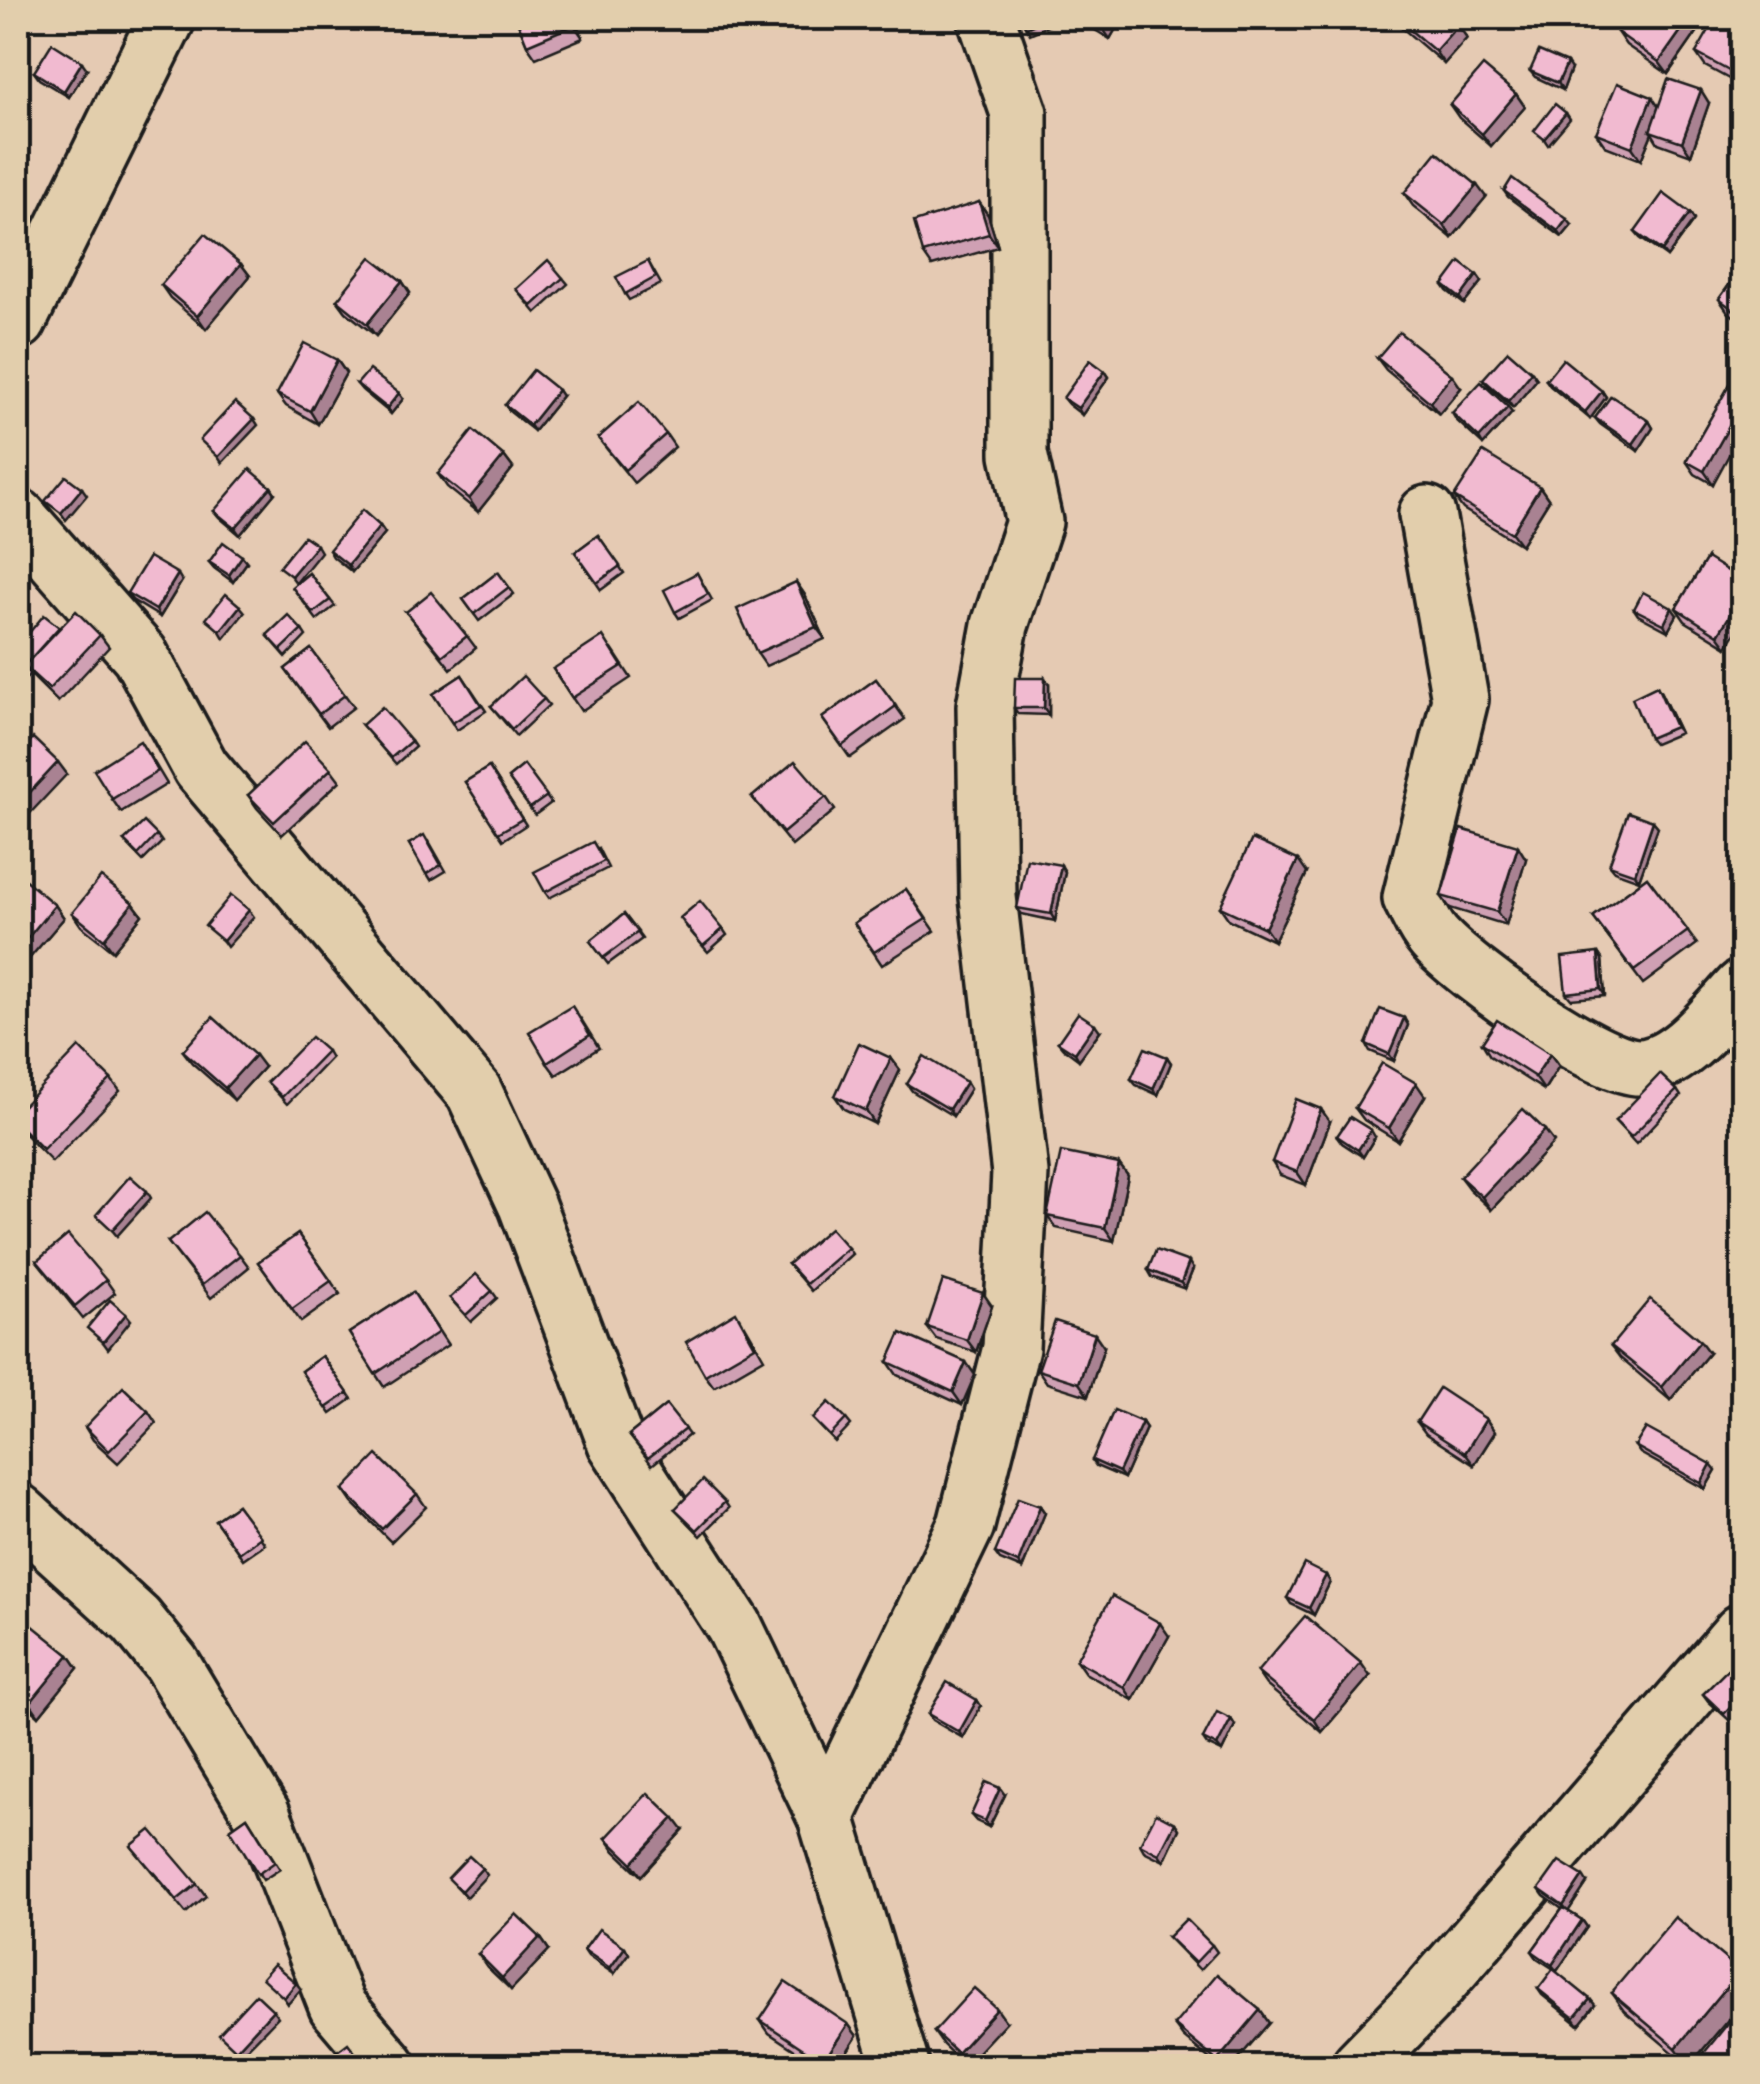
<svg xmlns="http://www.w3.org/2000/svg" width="1760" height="2084" font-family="Caveat,sans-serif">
  <rect width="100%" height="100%" fill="#e5cab3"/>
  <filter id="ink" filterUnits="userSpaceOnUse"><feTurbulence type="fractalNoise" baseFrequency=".01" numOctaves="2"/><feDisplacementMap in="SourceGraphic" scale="20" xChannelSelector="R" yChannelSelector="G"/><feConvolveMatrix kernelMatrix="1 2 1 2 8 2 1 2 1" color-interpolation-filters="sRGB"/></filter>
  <g filter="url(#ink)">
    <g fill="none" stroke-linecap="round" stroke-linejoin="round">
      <g stroke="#1c1c1c" stroke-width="62">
        <g id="minor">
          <polyline points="18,321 167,18"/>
          <path d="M 1427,514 L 1460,699 L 1411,898 C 1418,911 1424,927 1434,938 C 1463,971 1597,1068 1640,1067 C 1680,1065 1717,1014 1742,988"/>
          <polyline points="18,517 140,655 201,768 474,1092 527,1206 616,1443 734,1626 826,1817 901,2066"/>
          <polyline points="18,1512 136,1620 171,1663 262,1814 337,2006 388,2066"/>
          <polyline points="826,1817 966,1525 1011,1348 1020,1173 988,897 985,706 1000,625 1034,522 1019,454 1019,113 986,18"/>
          <polyline points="1360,2066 1424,2000 1742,1632"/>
        </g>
      </g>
      <use href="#minor" stroke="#e2ceac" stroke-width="55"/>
    </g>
    <g fill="#cfa0b3" stroke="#1c1c1c" stroke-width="2.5">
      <polygon points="516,18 575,18 583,38 536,58 527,45"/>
      <polygon points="1021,18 1052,18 1054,23 1030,34"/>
      <polygon points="1077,18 1122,18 1110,39 1080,21"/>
      <polygon points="1395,18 1449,18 1467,38 1444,64 1402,28"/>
      <polygon points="1627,18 1692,18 1700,28 1668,74 1626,45 1617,32"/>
      <polygon points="1742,18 1742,86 1705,66 1696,53"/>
      <polygon points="87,69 69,97 39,79 34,72"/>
      <polygon points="1571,69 1563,90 1535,77 1530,71"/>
      <polygon points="1516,94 1525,107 1491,146 1459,118 1450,105"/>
      <polygon points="1709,103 1691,155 1658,143 1652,133 1641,160 1605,146 1596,133 1658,105"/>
      <polygon points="1504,191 1572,225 1562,237 1508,197"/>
      <polygon points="1404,193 1486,197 1452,238 1413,206"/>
      <polygon points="979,202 988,215 998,247 932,266 923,253"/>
      <polygon points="1690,213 1694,220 1667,257 1640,238 1635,232"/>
      <polygon points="648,261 661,284 629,300 625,294"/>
      <polygon points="241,264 250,276 206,329 170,298 161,285"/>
      <polygon points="1742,267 1742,322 1728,312 1719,299"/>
      <polygon points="1477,275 1482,282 1464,304 1447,291 1443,285"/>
      <polygon points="563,278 568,284 536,313 516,289"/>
      <polygon points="402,281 410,293 376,336 346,312 337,300"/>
      <polygon points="1377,358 1461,388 1439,414 1386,370"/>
      <polygon points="337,360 346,373 318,424 286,406 277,394"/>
      <polygon points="1738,370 1713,484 1695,474 1686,461"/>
      <polygon points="1105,371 1109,377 1082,415 1068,404 1063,398"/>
      <polygon points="1532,372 1537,379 1513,408 1488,386 1483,379"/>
      <polygon points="1546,380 1602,391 1606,397 1590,419 1550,386"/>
      <polygon points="357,384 403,399 391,414 362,390"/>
      <polygon points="562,396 534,431 510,412 505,405"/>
      <polygon points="1452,413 1512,413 1483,445 1456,420"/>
      <polygon points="1595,418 1649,421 1653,428 1638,451 1600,424"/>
      <polygon points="666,434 675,447 634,483 598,438"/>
      <polygon points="504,456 513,468 478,512 447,487 438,474"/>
      <polygon points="271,487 275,493 240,535 219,517 214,511"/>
      <polygon points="1540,487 1549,500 1521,545 1463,509 1454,497"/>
      <polygon points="380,526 385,533 352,572 333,557 329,550"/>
      <polygon points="598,535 624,573 601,590 575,552"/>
      <polygon points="242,556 247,562 233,582 214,568 209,562"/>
      <polygon points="1707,558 1727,647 1685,621 1676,608"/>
      <polygon points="498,572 514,594 479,621 463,599"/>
      <polygon points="309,573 335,606 317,620 292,587"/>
      <polygon points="697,573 712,600 679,618 675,612"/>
      <polygon points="182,581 160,617 132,600 127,593"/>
      <polygon points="796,582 805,595 825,639 766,666 757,653"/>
      <polygon points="1634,609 1677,615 1668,631 1638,615"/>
      <polygon points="406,612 467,636 476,648 451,669"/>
      <polygon points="60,628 100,635 109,647 58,702 30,674 18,688 18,646"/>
      <polygon points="302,630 306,636 286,657 267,635"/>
      <polygon points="311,649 354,707 328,727 285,669"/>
      <polygon points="612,649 631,678 581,711 553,669"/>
      <polygon points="462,675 486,711 457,730 433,694"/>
      <polygon points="876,679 905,719 850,758 822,718"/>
      <polygon points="1049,684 1049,715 1018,714 1014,708"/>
      <polygon points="1661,693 1680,733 1654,744 1649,738"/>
      <polygon points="544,699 549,705 516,736 491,706"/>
      <polygon points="362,725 411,741 415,747 396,764"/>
      <polygon points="149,754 167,784 121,812 112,799"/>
      <polygon points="524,765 551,803 535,815 508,778"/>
      <polygon points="489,767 526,825 503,840 465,782"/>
      <polygon points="331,769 340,781 282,835 257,808 248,795"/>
      <polygon points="752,797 826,797 835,810 792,846"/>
      <polygon points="1653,821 1658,827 1639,880 1614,871 1609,865"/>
      <polygon points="157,835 162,842 143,861 124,841"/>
      <polygon points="429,841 446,871 431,880 409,844"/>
      <polygon points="598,848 608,868 549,898 545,892"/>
      <polygon points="1526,859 1506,925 1450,908 1441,896"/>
      <polygon points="1061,865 1065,872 1055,921 1022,914 1017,908"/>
      <polygon points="1307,873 1274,941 1229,920 1220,907"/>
      <polygon points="1647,877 1697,944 1643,984 1593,917"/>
      <polygon points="18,885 55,905 64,918 28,960 18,951"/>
      <polygon points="906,889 935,931 882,965 854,923"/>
      <polygon points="133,903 142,915 113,951 81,926 72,913"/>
      <polygon points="624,914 642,939 608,964 590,941"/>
      <polygon points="685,925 723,929 727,935 708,952"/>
      <polygon points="1598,953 1602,959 1605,996 1571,999 1566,993"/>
      <polygon points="1404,1018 1408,1025 1394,1061 1370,1051 1366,1044"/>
      <polygon points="581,1019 599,1048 556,1075 547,1063"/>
      <polygon points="1100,1031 1079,1060 1063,1048 1058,1042"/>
      <polygon points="1482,1043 1550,1054 1559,1066 1544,1090 1490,1056"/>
      <polygon points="183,1051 264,1067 234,1100 192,1063"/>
      <polygon points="327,1051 331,1058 287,1104 267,1082"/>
      <polygon points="1167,1057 1171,1063 1158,1095 1136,1085 1131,1079"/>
      <polygon points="891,1058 900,1070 875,1124 844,1109 835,1096"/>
      <polygon points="111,1079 120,1091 52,1162 18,1127 18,1111"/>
      <polygon points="966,1082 970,1089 953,1116 912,1091 907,1084"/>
      <polygon points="1677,1090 1681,1096 1636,1144 1615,1121"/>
      <polygon points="1425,1096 1398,1141 1364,1120 1355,1108"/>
      <polygon points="1330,1122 1306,1185 1280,1175 1272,1162"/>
      <polygon points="1337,1136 1375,1137 1363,1157 1342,1143"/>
      <polygon points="1554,1142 1491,1210 1469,1189 1460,1177"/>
      <polygon points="1119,1164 1128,1176 1114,1241 1056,1228 1047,1216"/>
      <polygon points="298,1234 340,1294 301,1322 258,1262"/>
      <polygon points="168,1242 240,1255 249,1267 211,1298"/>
      <polygon points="848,1248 852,1254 811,1291 788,1264"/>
      <polygon points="37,1261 106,1280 115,1293 83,1319"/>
      <polygon points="1193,1269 1185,1289 1152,1277 1148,1270"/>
      <polygon points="18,1272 28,1286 18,1294"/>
      <polygon points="492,1291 497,1298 471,1322 450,1298"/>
      <polygon points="413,1292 448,1345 384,1387 349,1333"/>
      <polygon points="992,1306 976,1352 936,1339 927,1327"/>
      <polygon points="18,1325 25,1335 18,1341"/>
      <polygon points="745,1325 764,1358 714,1387 705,1375"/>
      <polygon points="1611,1346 1709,1353 1670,1400 1620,1358"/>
      <polygon points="1104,1347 1088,1396 1047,1383 1038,1370"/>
      <polygon points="322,1356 352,1399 331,1414 301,1371"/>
      <polygon points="888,1362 975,1375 962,1405 897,1375"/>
      <polygon points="666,1405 689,1435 652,1465 629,1435"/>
      <polygon points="148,1411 156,1423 118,1463 93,1440 85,1427"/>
      <polygon points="813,1419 846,1419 851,1425 835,1442"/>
      <polygon points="1486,1419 1495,1432 1474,1465 1426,1434 1417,1422"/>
      <polygon points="1142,1422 1146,1428 1124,1478 1096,1466 1092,1460"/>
      <polygon points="1635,1446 1716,1470 1705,1489 1640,1453"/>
      <polygon points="343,1490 417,1494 426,1507 391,1542 352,1503"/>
      <polygon points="725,1502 729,1508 701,1536 675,1509"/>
      <polygon points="237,1505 265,1544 243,1559 215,1520"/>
      <polygon points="1040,1506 1045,1513 1022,1569 1000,1560 995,1553"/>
      <polygon points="1326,1575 1330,1582 1314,1615 1291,1604 1287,1598"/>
      <polygon points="18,1622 69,1655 78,1668 39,1716 18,1698"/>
      <polygon points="1169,1636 1133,1700 1085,1673 1076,1660"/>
      <polygon points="1742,1665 1742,1706 1729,1720 1708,1701 1703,1694"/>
      <polygon points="1257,1672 1370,1676 1322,1732 1266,1685"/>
      <polygon points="977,1700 981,1706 963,1738 932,1720 928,1714"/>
      <polygon points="1231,1719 1235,1725 1222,1752 1207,1745 1203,1739"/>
      <polygon points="1005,1795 989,1827 976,1821 971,1815"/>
      <polygon points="247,1817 280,1869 263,1880 230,1829"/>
      <polygon points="1175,1823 1179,1829 1164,1861 1144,1851 1140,1844"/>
      <polygon points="683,1830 641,1876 615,1851 606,1838"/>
      <polygon points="131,1846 197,1884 206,1896 186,1913"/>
      <polygon points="1587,1883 1568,1911 1582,1920 1587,1927 1557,1971 1537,1958 1532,1951 1562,1909 1544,1896 1539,1889"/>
      <polygon points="540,1937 549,1950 511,1990 487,1967 478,1954"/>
      <polygon points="1168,1937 1212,1945 1217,1952 1200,1970"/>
      <polygon points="625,1947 629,1954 614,1974 588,1956 584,1950"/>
      <polygon points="1740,1971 1742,1975 1742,2003 1689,2066 1624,2011 1611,1993"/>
      <polygon points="1538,1989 1590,1999 1595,2005 1579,2025 1542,1995"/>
      <polygon points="760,2020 848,2024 857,2036 838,2066 819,2066 769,2033"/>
      <polygon points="1006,2022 965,2066 943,2045 934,2032"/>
      <polygon points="1269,2023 1232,2066 1218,2066 1183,2037 1174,2025"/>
      <polygon points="1704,2053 1742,2066 1713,2066"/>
    </g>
    <g fill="#a98292" stroke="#1c1c1c" stroke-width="2.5">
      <polygon points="296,18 307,18 300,25 295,19"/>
      <polygon points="571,18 575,18 583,38 574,25"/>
      <polygon points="1106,18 1122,18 1110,39 1101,26"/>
      <polygon points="1690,18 1692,18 1700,28 1668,74 1659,62"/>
      <polygon points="1458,25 1467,38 1444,64 1435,51"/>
      <polygon points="82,62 87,69 69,97 64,91"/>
      <polygon points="1567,63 1571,69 1563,90 1558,83"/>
      <polygon points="25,65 30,72 18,86 18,75"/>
      <polygon points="1701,90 1709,103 1691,155 1682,142"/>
      <polygon points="1516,94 1525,107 1491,146 1482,134"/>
      <polygon points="1652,97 1661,110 1650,131 1652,133 1641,160 1632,147"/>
      <polygon points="1566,113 1570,119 1548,145 1544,139"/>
      <polygon points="1477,185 1486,197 1452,238 1444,225"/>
      <polygon points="979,202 988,215 998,247 989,234"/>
      <polygon points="1690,213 1694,220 1667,257 1662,251"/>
      <polygon points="1567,219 1572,225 1562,237 1558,231"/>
      <polygon points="241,264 250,276 206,329 197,316"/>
      <polygon points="1477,275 1482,282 1464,304 1460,298"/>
      <polygon points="402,281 410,293 376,336 367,324"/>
      <polygon points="337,360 346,373 318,424 310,411"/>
      <polygon points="1105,371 1109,377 1082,415 1078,408"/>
      <polygon points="1532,372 1537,379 1513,408 1508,401"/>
      <polygon points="1452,375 1461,388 1439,414 1430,402"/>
      <polygon points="558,390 562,396 534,431 530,425"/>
      <polygon points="1602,391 1606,397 1590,419 1585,412"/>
      <polygon points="399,393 403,399 391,414 387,408"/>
      <polygon points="1742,403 1742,431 1713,484 1704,471"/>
      <polygon points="1508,407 1512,413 1483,445 1479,438"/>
      <polygon points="254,419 258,425 222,463 218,457"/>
      <polygon points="1649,421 1653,428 1638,451 1633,444"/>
      <polygon points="504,456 513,468 478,512 469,499"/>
      <polygon points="271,487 275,493 240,535 235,528"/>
      <polygon points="1540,487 1549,500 1521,545 1512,533"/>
      <polygon points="82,488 87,495 66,520 61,513"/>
      <polygon points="380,526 385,533 352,572 348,565"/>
      <polygon points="317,545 321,552 296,583 291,576"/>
      <polygon points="242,556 247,562 233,582 229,575"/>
      <polygon points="178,574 182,581 160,617 156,610"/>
      <polygon points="796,582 805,595 825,639 816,627"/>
      <polygon points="1742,595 1742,622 1727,647 1718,635"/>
      <polygon points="240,606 245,612 224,638 220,631"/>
      <polygon points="1672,608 1677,615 1668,631 1664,624"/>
      <polygon points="25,667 30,674 18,688 18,677"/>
      <polygon points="1045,678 1049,684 1049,715 1044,708"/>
      <polygon points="1657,686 1661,693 1680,733 1675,727"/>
      <polygon points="58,762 67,774 21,823 18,818 18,805"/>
      <polygon points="1653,821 1658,827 1639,880 1635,874"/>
      <polygon points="1518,846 1526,859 1506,925 1497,912"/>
      <polygon points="1298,860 1307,873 1274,941 1265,928"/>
      <polygon points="1061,865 1065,872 1055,921 1051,914"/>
      <polygon points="133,903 142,915 113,951 104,939"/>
      <polygon points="55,905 64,918 28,960 20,947"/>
      <polygon points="249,910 254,917 227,947 223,941"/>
      <polygon points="1598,953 1602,959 1605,996 1601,989"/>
      <polygon points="18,972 22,978 18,986"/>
      <polygon points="1404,1018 1408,1025 1394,1061 1389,1054"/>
      <polygon points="1095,1024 1100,1031 1079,1060 1075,1053"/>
      <polygon points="1550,1054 1559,1066 1544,1090 1535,1077"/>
      <polygon points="255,1055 264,1067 234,1100 225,1088"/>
      <polygon points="1167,1057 1171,1063 1158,1095 1153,1089"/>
      <polygon points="891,1058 900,1070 875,1124 866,1111"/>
      <polygon points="966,1082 970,1089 953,1116 949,1109"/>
      <polygon points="1416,1083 1425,1096 1398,1141 1389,1128"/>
      <polygon points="1321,1109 1330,1122 1306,1185 1297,1172"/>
      <polygon points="1371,1130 1375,1137 1363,1157 1358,1150"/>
      <polygon points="1545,1130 1554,1142 1491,1210 1482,1197"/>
      <polygon points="1119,1164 1128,1176 1114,1241 1105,1228"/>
      <polygon points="147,1191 151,1198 117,1236 112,1230"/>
      <polygon points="1189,1262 1193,1269 1185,1289 1181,1283"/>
      <polygon points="983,1293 992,1306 976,1352 967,1340"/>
      <polygon points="126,1314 131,1320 108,1349 103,1342"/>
      <polygon points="1095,1334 1104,1347 1088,1396 1079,1383"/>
      <polygon points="1700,1341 1709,1353 1670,1400 1662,1387"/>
      <polygon points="966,1362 975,1375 962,1405 953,1392"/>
      <polygon points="1486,1419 1495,1432 1474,1465 1465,1453"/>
      <polygon points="1142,1422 1146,1428 1124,1478 1119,1472"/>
      <polygon points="1711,1464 1716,1470 1705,1489 1701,1483"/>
      <polygon points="1040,1506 1045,1513 1022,1569 1018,1563"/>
      <polygon points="1326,1575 1330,1582 1314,1615 1309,1608"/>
      <polygon points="1160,1623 1169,1636 1133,1700 1124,1687"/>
      <polygon points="69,1655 78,1668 39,1716 30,1703"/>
      <polygon points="1361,1663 1370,1676 1322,1732 1314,1719"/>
      <polygon points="977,1700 981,1706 963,1738 959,1732"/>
      <polygon points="1231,1719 1235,1725 1222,1752 1217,1746"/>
      <polygon points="1000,1788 1005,1795 989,1827 985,1821"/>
      <polygon points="674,1818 683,1830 641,1876 632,1863"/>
      <polygon points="1175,1823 1179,1829 1164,1861 1159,1854"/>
      <polygon points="482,1868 487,1875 466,1897 461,1891"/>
      <polygon points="1583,1876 1587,1883 1568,1912 1563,1906"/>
      <polygon points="1582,1920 1587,1927 1557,1971 1552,1965"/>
      <polygon points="540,1937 549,1950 511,1990 502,1978"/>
      <polygon points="625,1947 629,1954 614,1974 610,1968"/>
      <polygon points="1740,1971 1742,1975 1742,2003 1689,2066 1676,2048"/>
      <polygon points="296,1983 301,1989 288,2004 284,1998"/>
      <polygon points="1590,1999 1595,2005 1579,2025 1574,2018"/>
      <polygon points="997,2009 1006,2022 965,2066 957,2053"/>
      <polygon points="273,2010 278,2017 240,2056 236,2050"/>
      <polygon points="1260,2010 1269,2023 1232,2066 1221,2066 1217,2061"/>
      <polygon points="848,2024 857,2036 838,2066 826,2066 823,2062"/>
    </g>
    <g fill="#f1bad0" stroke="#1c1c1c" stroke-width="2.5">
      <polygon points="516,18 571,18 574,25 527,45"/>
      <polygon points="1021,18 1048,18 1026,28"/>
      <polygon points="1086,18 1106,18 1101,26"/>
      <polygon points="1396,18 1449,18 1458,25 1435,51"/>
      <polygon points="1627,18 1690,18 1659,62 1617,32"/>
      <polygon points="1716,18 1742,18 1742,78 1696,53"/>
      <polygon points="52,43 82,62 64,91 34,72"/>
      <polygon points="1539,51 1567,63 1558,83 1530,71"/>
      <polygon points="18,59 25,65 18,75"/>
      <polygon points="1483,66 1516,94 1482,134 1450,105"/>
      <polygon points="1668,79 1701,90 1682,142 1650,131"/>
      <polygon points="1617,83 1652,97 1632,147 1596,133"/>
      <polygon points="1555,104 1566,113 1544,139 1534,131"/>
      <polygon points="1437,152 1477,185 1444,225 1404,193"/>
      <polygon points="1512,178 1567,219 1558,231 1504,191"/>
      <polygon points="1663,193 1690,213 1662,251 1635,232"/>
      <polygon points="979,202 989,234 923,253 914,222"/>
      <polygon points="205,234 241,264 197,316 161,285"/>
      <polygon points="371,257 402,281 367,324 337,300"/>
      <polygon points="548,260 563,278 532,306 516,289"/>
      <polygon points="648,261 656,277 625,294 616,277"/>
      <polygon points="1460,262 1477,275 1460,298 1443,285"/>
      <polygon points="1742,267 1742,316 1719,299"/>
      <polygon points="1399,332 1452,375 1430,402 1377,358"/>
      <polygon points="304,343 337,360 310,411 277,394"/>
      <polygon points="1508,351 1532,372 1508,401 1483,379"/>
      <polygon points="1563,359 1602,391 1585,412 1546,380"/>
      <polygon points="1090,360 1105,371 1078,408 1063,398"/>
      <polygon points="369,370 399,393 387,408 357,384"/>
      <polygon points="533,370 558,390 530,425 505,405"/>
      <polygon points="1738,370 1742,373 1742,403 1704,471 1686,461"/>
      <polygon points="1481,382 1508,407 1479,438 1452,413"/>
      <polygon points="1611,396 1649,421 1633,444 1595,418"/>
      <polygon points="235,402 254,419 218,457 200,440"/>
      <polygon points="639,402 666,434 625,470 598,438"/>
      <polygon points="473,430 504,456 469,499 438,474"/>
      <polygon points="1483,452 1540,487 1512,533 1454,497"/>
      <polygon points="250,469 271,487 235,528 214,511"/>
      <polygon points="66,476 82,488 61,513 45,501"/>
      <polygon points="362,510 380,526 348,565 329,550"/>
      <polygon points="598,535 620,566 597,583 575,552"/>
      <polygon points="304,536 317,545 291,576 279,567"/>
      <polygon points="223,542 242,556 229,575 209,562"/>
      <polygon points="149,557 178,574 156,610 127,593"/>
      <polygon points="1707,558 1742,580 1742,595 1718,635 1676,608"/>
      <polygon points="498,572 509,587 474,614 463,599"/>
      <polygon points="309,573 330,600 313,613 292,587"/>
      <polygon points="697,573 708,594 675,612 664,590"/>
      <polygon points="796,582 816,627 757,653 737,609"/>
      <polygon points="431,592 467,636 442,656 406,612"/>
      <polygon points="1643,592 1672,608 1664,624 1634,609"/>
      <polygon points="226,594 240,606 220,631 206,619"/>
      <polygon points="76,611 100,635 49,689 24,666"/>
      <polygon points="44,615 59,627 24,666 26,667 18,677 18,646"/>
      <polygon points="288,615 302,630 281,650 267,635"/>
      <polygon points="603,636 622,666 572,698 553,669"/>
      <polygon points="311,649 345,695 319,714 285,669"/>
      <polygon points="462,675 481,705 452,723 433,694"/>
      <polygon points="523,676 544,699 512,729 491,706"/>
      <polygon points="1015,678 1045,678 1044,708 1014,708"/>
      <polygon points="876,679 896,706 842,746 822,718"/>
      <polygon points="1657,686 1675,727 1649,738 1632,698"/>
      <polygon points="382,707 411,741 391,758 362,725"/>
      <polygon points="33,738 58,762 18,805 18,755"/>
      <polygon points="140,741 158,771 112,799 94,770"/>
      <polygon points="305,741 331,769 274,822 248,795"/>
      <polygon points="795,761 826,797 783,833 752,797"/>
      <polygon points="524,765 547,796 530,808 508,778"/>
      <polygon points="489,767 522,819 498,833 465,782"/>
      <polygon points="1628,812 1653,821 1635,874 1609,865"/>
      <polygon points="144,822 157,835 138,855 124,841"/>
      <polygon points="1461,829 1518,846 1497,912 1441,896"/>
      <polygon points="424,835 441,865 426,874 409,844"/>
      <polygon points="1252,839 1298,860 1265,928 1220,907"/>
      <polygon points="593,842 604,861 545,892 534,872"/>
      <polygon points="1027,859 1061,865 1051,914 1017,908"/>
      <polygon points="101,877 133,903 104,939 72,913"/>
      <polygon points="1647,877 1688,931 1634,971 1593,917"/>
      <polygon points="23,878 55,905 20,947 18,945 18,885"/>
      <polygon points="906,889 926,919 874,952 854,923"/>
      <polygon points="231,895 249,910 223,941 205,926"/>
      <polygon points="700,901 723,929 703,946 680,918"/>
      <polygon points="624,914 638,932 603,958 590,941"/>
      <polygon points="1598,953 1601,989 1566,993 1562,957"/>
      <polygon points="572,1006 590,1035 547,1063 529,1032"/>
      <polygon points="1380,1009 1404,1018 1389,1054 1366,1044"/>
      <polygon points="1078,1013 1095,1024 1075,1053 1058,1042"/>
      <polygon points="213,1017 255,1055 225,1088 183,1051"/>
      <polygon points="1497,1020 1550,1054 1535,1077 1482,1043"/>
      <polygon points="1742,1036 1742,1062 1730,1049"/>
      <polygon points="311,1037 327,1051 282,1097 267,1082"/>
      <polygon points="859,1043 891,1058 866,1111 835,1096"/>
      <polygon points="79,1047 111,1079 43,1149 18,1124 18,1111"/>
      <polygon points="1145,1048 1167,1057 1153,1089 1131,1079"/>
      <polygon points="924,1056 966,1082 949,1109 907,1084"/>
      <polygon points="1382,1063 1416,1083 1389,1128 1355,1108"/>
      <polygon points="1660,1074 1677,1090 1631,1137 1615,1121"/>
      <polygon points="1296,1099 1321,1109 1297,1172 1272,1162"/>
      <polygon points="1523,1109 1545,1130 1482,1197 1460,1177"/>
      <polygon points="1350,1117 1371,1130 1358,1150 1337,1136"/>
      <polygon points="1061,1152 1119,1164 1105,1228 1047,1216"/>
      <polygon points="130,1176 147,1191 112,1230 96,1215"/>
      <polygon points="205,1212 240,1255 202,1285 168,1242"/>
      <polygon points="830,1228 848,1248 806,1284 788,1264"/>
      <polygon points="298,1234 331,1281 292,1309 258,1262"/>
      <polygon points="68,1235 106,1280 75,1306 37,1261"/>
      <polygon points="1156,1250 1189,1262 1181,1283 1148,1270"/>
      <polygon points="18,1272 23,1280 18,1284"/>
      <polygon points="476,1274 492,1291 466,1315 450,1298"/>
      <polygon points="943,1280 983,1293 967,1340 927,1327"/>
      <polygon points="413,1292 439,1332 375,1374 349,1333"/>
      <polygon points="1650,1299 1700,1341 1662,1387 1611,1346"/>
      <polygon points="110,1300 126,1314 103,1342 87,1328"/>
      <polygon points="736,1312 755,1346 705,1375 686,1342"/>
      <polygon points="1055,1321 1095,1334 1079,1383 1038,1370"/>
      <polygon points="901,1333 966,1362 953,1392 888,1362"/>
      <polygon points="322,1356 348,1393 326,1408 301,1371"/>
      <polygon points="123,1387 148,1411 109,1451 85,1427"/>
      <polygon points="1439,1388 1486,1419 1465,1453 1417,1422"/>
      <polygon points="829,1402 846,1419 830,1436 813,1419"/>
      <polygon points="666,1405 685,1429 648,1458 629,1435"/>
      <polygon points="1114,1410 1142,1422 1119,1472 1092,1460"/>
      <polygon points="1646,1428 1711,1464 1701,1483 1635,1446"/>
      <polygon points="377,1455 417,1494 382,1529 343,1490"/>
      <polygon points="703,1480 725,1502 697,1530 675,1509"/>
      <polygon points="1018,1498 1040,1506 1018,1563 995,1553"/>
      <polygon points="237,1505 261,1537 239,1553 215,1520"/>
      <polygon points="1304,1564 1326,1575 1309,1608 1287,1598"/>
      <polygon points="1112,1596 1160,1623 1124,1687 1076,1660"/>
      <polygon points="1305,1616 1361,1663 1314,1719 1257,1672"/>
      <polygon points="22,1617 69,1655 30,1703 18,1693 18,1622"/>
      <polygon points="1737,1660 1742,1665 1742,1695 1724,1714 1703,1694"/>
      <polygon points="947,1682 977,1700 959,1732 928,1714"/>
      <polygon points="1217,1712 1231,1719 1217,1746 1203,1739"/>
      <polygon points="986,1782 1000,1788 985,1821 971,1815"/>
      <polygon points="648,1793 674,1818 632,1863 606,1838"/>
      <polygon points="1156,1813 1175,1823 1159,1854 1140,1844"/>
      <polygon points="247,1817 275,1862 258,1874 230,1829"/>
      <polygon points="151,1830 197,1884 177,1900 131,1846"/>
      <polygon points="469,1856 482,1868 461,1891 448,1878"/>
      <polygon points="1559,1861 1583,1876 1563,1906 1539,1889"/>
      <polygon points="1563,1908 1582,1920 1552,1965 1532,1951"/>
      <polygon points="516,1914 540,1937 502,1978 478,1954"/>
      <polygon points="1675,1917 1740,1971 1676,2048 1611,1993"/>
      <polygon points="1186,1919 1212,1945 1195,1963 1168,1937"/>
      <polygon points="599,1929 625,1947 610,1968 584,1950"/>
      <polygon points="274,1964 296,1983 284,1998 262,1978"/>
      <polygon points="1553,1969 1590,1999 1574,2018 1538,1989"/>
      <polygon points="1217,1974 1260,2010 1217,2061 1174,2025"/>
      <polygon points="785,1982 848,2024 823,2062 760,2020"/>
      <polygon points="974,1988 997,2009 957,2053 934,2032"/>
      <polygon points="256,1994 273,2010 236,2050 219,2034"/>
      <polygon points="1742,2006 1742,2066 1720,2066 1704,2053"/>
      <polygon points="348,2043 365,2066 339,2066 331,2056"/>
    </g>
  </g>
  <rect width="1760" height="2084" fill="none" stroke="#e2ceac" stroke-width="60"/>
  <rect x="30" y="30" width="1700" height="2024" fill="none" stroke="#1c1c1c" stroke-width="4" filter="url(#ink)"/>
</svg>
